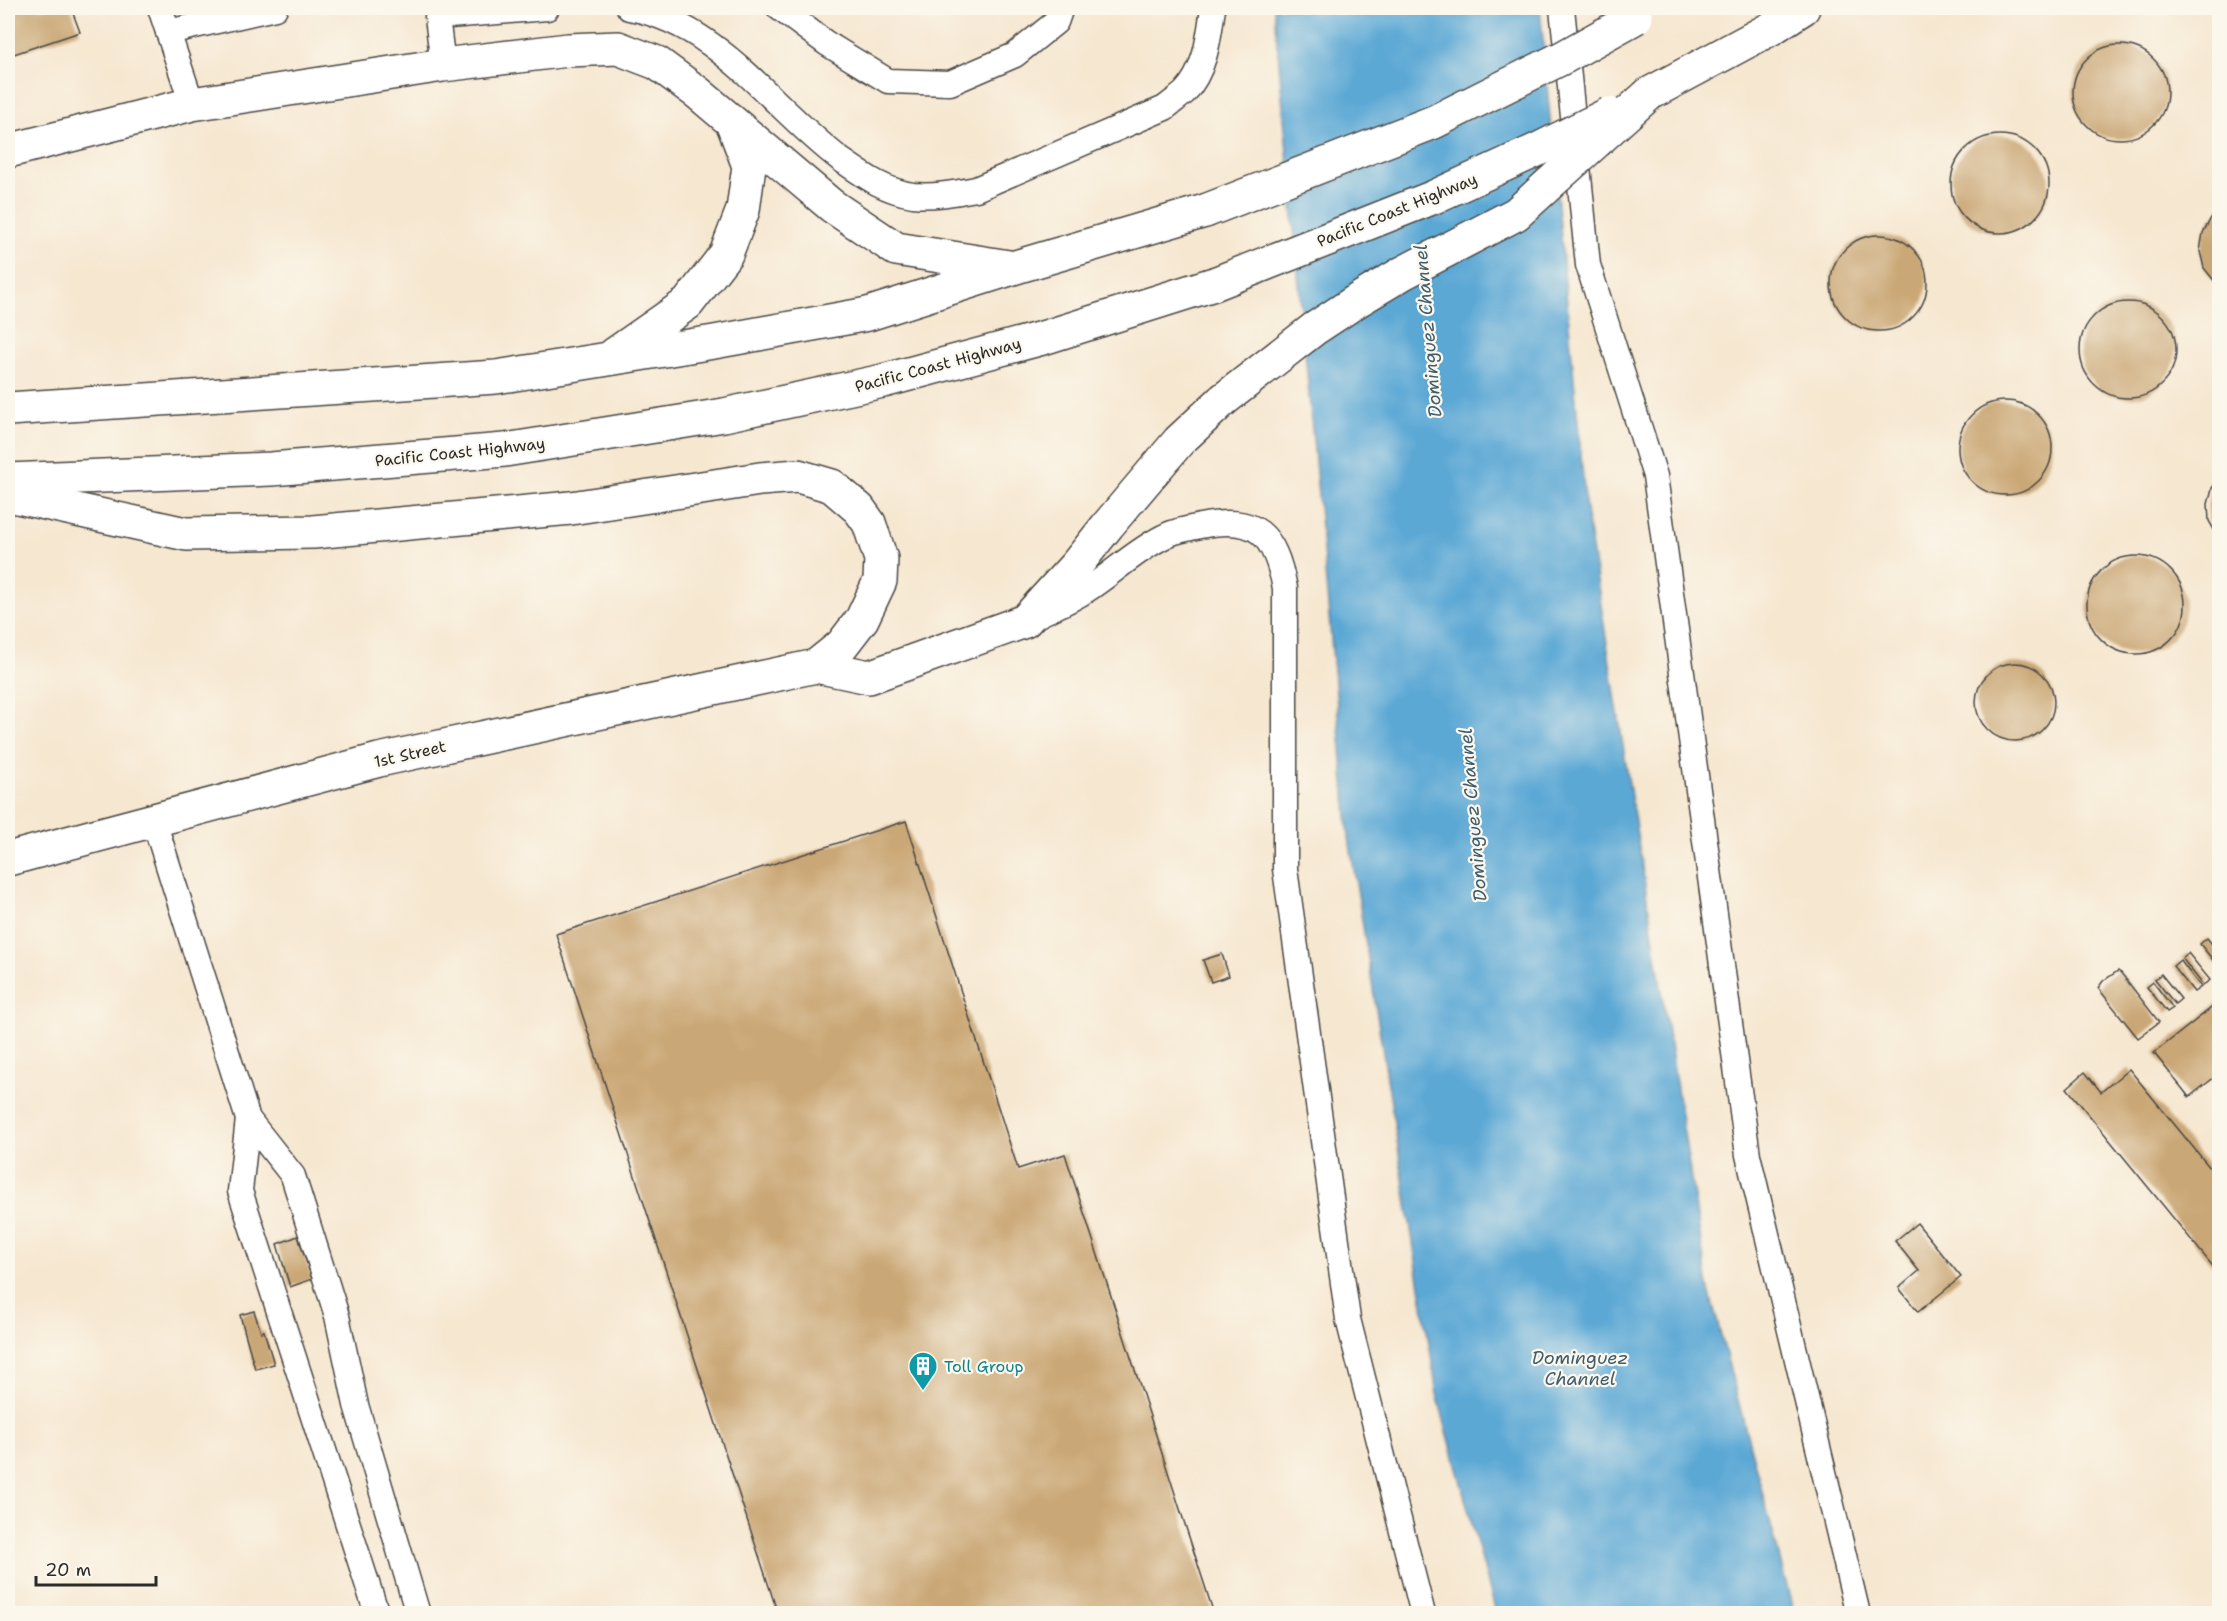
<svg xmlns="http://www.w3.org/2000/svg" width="2227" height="1621" font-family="'Shantell Sans',sans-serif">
  <rect width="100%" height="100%" fill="#fbf7ec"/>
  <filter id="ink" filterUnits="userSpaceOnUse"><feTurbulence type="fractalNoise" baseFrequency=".0167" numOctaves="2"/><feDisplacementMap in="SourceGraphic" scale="12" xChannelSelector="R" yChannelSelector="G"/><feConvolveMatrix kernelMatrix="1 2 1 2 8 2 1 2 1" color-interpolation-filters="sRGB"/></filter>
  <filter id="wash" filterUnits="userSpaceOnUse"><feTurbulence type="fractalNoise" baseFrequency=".008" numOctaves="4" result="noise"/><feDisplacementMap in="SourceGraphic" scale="24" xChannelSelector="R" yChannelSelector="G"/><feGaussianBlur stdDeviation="1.35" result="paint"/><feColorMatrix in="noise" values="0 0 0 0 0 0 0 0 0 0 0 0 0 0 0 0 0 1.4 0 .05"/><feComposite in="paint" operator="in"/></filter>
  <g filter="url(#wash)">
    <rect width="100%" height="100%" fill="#f6e7d0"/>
    <polygon fill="#5ca8d5" stroke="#446a80" stroke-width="1.5" points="1274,8 1540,8 1586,510 1708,1286 1794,1613 1496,1613 1437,1394 1349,838"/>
    <g id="blocks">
      <g fill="#caa776">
        <polygon points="8,8 71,8 80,32 8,56"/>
        <circle cx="2120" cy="92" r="47"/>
        <circle cx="2000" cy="184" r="49"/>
        <polygon points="2220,210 2220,288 2204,268 2200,251 2203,233 2211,218"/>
        <circle cx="1879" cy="283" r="48"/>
        <circle cx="2128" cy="350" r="48"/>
        <circle cx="2005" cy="448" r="47"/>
        <polygon points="2220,477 2220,540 2209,521 2208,504 2212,488"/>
        <circle cx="2136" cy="605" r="49"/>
        <circle cx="2015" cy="702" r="39"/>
        <polygon points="906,821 1018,1169 1065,1154 1214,1614 778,1614 556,934"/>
        <polygon points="2207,938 2220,954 2220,963 2217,965 2200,944"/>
        <polygon points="2188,953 2210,980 2203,985 2182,958"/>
        <polygon points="1222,954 1229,976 1211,982 1203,960"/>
        <polygon points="2180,960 2201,987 2194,992 2173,966"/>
        <polygon points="2118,971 2121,973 2159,1022 2138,1038 2098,988 2103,981"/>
        <polygon points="2161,974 2181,999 2175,1004 2155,979"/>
        <polygon points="2153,982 2173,1008 2167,1012 2147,987"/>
        <polygon points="2220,1001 2220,1073 2189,1097 2154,1053"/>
        <polygon points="2129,1069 2220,1180 2220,1275 2067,1088 2085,1072 2101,1092"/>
        <polygon points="1917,1223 1961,1277 1918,1312 1899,1288 1919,1271 1895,1241"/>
        <polygon points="298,1236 312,1279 290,1287 277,1244"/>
        <polygon points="254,1311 261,1332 264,1331 274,1364 255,1369 240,1315"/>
      </g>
    </g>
  </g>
  <g filter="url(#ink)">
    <use href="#blocks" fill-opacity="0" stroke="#494744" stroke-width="1.5"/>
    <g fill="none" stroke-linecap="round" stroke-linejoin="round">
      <g stroke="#494744" stroke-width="27">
        <g id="service">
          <polyline points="160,8 192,104"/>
          <path d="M 629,8 C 719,24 771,107 840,159 C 863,175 884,191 913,195 C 934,197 955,193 976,189 L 1165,108 C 1171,103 1178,98 1184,93 C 1206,71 1209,36 1213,8"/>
          <polyline points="779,8 826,43 888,81 950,83 1015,55 1056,22 1061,8"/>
          <polyline points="1562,8 1588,265 1655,476 1748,1155 1858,1614"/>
          <polyline points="168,32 275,8"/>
          <polyline points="443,65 437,17 547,8"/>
          <path d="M 1036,616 C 1052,608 1070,601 1085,591 C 1112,574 1136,550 1165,536 C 1175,530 1189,529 1200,526 C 1257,515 1274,533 1285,588 L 1285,869 L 1348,1319 L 1423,1614"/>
          <polyline points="154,821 248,1119 293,1176 337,1316 356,1405 418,1614"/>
          <polyline points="248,1119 240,1191 377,1614"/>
        </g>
      </g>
      <g stroke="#494744" stroke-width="36">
        <polyline id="minor" points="8,859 379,760 816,666"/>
      </g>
      <g stroke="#494744" stroke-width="36">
        <g id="trunk">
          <polyline points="1649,94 1772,28 1803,8"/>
          <polyline points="8,151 192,104 443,65 568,50 618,48 657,63 698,93 832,206 896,249 1009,267"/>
          <polyline points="615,354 688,303 726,254 743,210 749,166 733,124"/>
          <polyline points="8,409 496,377 714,342 868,314 1019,266 1205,211"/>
          <polyline points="8,480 271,469 505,450 724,415 883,381 1046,337 1214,284"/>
          <polyline points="8,495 186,534 313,532 571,508 760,479 798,476 832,486 859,509 869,523 881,559 880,581 862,619 842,645 816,666"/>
          <polyline points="816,666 869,677 1025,621 1077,564 1108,525 1179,441 1223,400"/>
        </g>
      </g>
      <use href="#service" stroke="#fff" stroke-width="24"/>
      <use href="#minor" stroke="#fff" stroke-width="33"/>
      <use href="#trunk" stroke="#fff" stroke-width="33"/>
      <g stroke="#494744" stroke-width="36" stroke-linecap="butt">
        <g id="trunk-bridge">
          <polyline points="1205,211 1434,122 1564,57 1636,17"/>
          <polyline points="1214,284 1434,197 1539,149 1609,114"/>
          <polyline points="1223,400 1314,329 1358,300 1403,273 1516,214 1649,94"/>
        </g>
      </g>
      <use href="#trunk-bridge" stroke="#fff" stroke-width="33"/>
    </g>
  </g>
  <defs>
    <g id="building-pin" transform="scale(1.5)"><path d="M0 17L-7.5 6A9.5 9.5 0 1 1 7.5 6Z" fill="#0f9aa8" stroke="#fbf7ec"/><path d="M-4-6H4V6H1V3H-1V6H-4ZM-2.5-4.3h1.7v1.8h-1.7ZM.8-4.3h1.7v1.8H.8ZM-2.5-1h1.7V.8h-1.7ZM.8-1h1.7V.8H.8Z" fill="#fff"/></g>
  </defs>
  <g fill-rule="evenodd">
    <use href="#building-pin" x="923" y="1366"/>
  </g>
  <g text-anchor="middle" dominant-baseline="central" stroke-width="4.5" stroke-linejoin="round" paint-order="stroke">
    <g font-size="16" fill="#2b2b2b" stroke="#fbf7ec">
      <text transform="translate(1397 210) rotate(-22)">Pacific Coast Highway</text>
      <text transform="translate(938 365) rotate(-15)">Pacific Coast Highway</text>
      <text transform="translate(460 452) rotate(-6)">Pacific Coast Highway</text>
      <text transform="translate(410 754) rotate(-13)">1st Street</text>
    </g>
    <g font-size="16" fill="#0d838f" stroke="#fbf7ec" text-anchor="start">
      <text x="944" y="1366">Toll Group</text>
    </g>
    <g font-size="18" font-style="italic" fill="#3f5d6f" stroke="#fbf7ec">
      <text transform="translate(1428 331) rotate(-95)">Dominguez Channel</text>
      <text transform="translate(1473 815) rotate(-95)">Dominguez Channel</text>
      <text x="1580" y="1358">Dominguez<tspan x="1580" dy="21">Channel</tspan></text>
    </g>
  </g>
  <rect width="2227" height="1621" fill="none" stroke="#fbf7ec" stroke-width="30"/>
  <path d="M36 1576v9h120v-9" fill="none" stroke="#2b2b2b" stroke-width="3"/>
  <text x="45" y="1576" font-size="18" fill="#2b2b2b" stroke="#fbf7ec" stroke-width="4.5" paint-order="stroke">20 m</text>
</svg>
